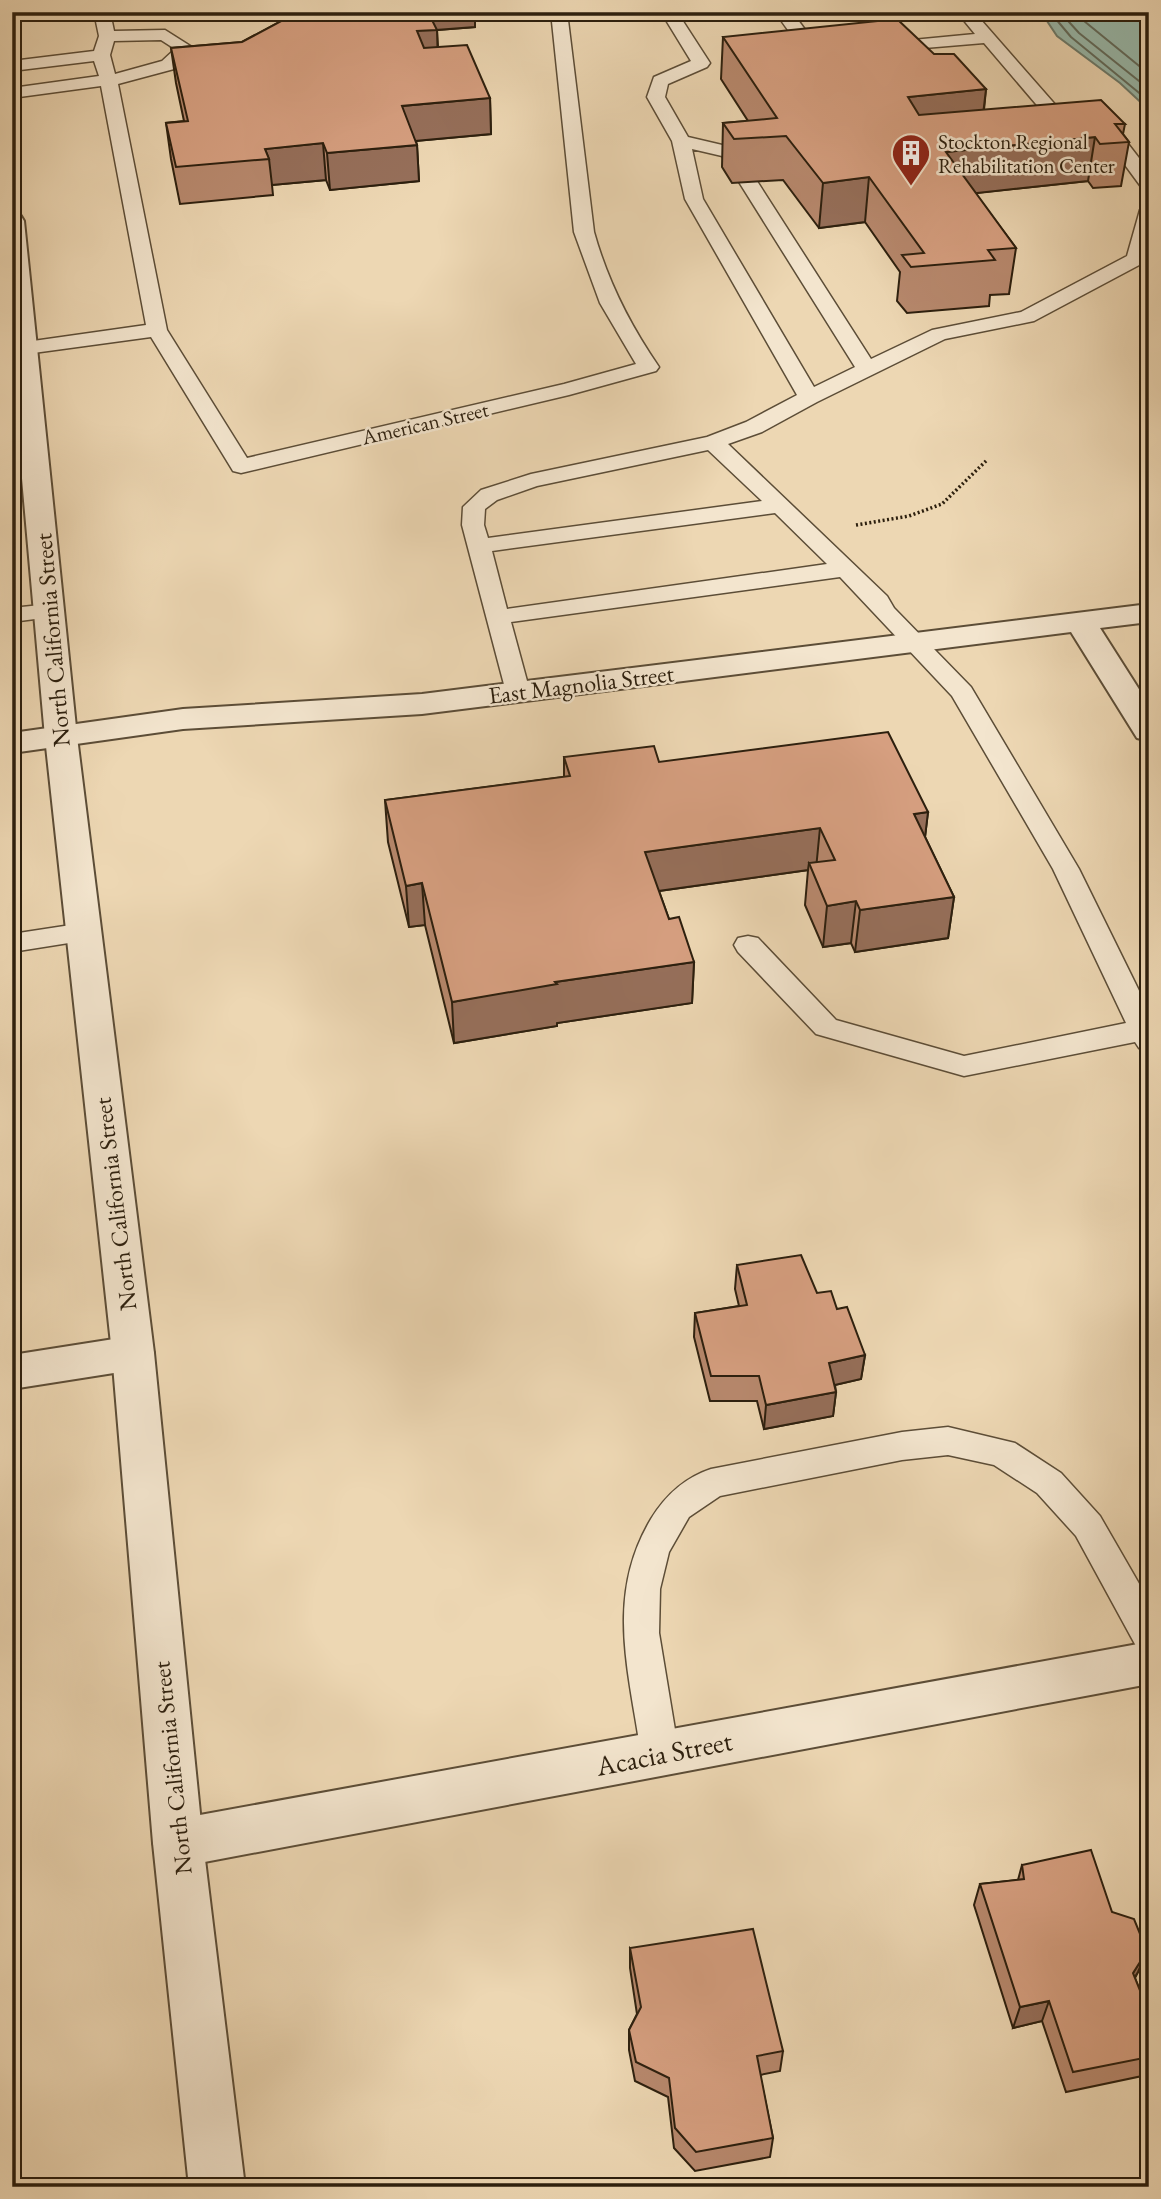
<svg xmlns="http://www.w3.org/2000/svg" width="1161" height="2199" font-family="'EB Garamond',serif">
  <rect width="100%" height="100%" fill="#edd7b3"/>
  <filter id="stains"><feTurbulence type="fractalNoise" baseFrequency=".00286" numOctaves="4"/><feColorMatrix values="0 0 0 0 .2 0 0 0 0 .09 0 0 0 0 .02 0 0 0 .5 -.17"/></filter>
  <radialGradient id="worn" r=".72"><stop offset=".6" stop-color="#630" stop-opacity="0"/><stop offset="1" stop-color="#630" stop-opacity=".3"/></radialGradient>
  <polygon fill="#99baac" stroke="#6d7c6d" stroke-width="2" points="1041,12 1149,12 1149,110 1120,83 1057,36"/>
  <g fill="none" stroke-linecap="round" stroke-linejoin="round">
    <g stroke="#626c5d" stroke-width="2">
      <polyline points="1050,12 1071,37 1149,101"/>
      <polyline points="1060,12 1079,33 1149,89"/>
      <polyline points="1073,12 1149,74"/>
    </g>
    <g stroke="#5c4d37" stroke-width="3">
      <g id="service">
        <path d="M 94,12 L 110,12 L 114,31 L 165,30 L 195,49 L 174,69 L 118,84 L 167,330 L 247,458 L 564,384 L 636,364 L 600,303 L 574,232 L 551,12 L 567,12 L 594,232 C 608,282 630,325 659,367 L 656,371 L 569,395 L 241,473 L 233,471 L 230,466 L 151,337 L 26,354 L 19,352 L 16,348 L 19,344 L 26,342 L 146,325 L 101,86 L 12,98 L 12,88 L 99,76 L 94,61 L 12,71 L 12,61 L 94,51 L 99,36 ZM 161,40 L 175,49 L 162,61 L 115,74 L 110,55 L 114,41 Z"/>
        <path d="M 661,12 L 677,12 L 710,63 L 707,67 L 668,84 L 665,97 L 688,137 L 735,148 L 746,165 L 744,169 L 730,169 L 722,156 L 692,149 L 703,199 L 814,387 L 855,367 L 739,182 L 741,178 L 755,178 L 871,359 L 932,330 L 1021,312 L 1127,256 L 1140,210 L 1149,204 L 1149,248 L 1143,263 L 1034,321 L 945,339 L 817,402 L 762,432 L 728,444 L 887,596 L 894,608 L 971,687 L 1079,869 L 1149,1011 L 1149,1051 L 1139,1048 L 1135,1042 L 964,1076 L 816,1034 L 738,952 L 734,945 L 738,938 L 748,936 L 758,938 L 836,1020 L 964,1056 L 1126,1023 L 1053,869 L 952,696 L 840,577 L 511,622 L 530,692 L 527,697 L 518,699 L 509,697 L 506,692 L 462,525 L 463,507 L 481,490 L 531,474 L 707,437 L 746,422 L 797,395 L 685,199 L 672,141 L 647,97 L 654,77 L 691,61 ZM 708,450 L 762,501 L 488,538 L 484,525 L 485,509 L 497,500 L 537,486 ZM 775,513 L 827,564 L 507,609 L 492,551 Z"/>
        <polygon points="775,12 792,12 823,54 820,58 808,58"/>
        <polygon points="860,12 877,12 902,41 975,34 957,12 974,12 1059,109 1115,127 1149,171 1149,190 1142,188 1103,135 1047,117 984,43 877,52 875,48 877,44 885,43"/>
        <polygon points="50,604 58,606 62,611 58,616 12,622 12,608"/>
        <polygon points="84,923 94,925 98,932 94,939 12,952 12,934"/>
        <path d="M 948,1427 L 1015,1443 L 1061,1473 L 1100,1516 L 1149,1601 L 1149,1651 L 1136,1646 L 1076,1536 L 1037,1493 L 994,1465 L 948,1455 L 902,1460 L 720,1496 L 689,1517 L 669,1552 L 660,1589 L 659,1633 L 679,1754 L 673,1766 L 660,1771 L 647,1766 L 641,1754 C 629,1671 605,1596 651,1519 C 666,1495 684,1478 711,1469 L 902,1432 Z"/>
      </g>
    </g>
    <g stroke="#5c4d37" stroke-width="4">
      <g id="minor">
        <polygon points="1149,604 1149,622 1100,628 1149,705 1149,741 1137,738 1071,632 422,714 183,729 12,753 12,733 183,709 422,694"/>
        <polygon points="133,1336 148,1341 154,1353 148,1365 133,1370 12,1389 12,1355"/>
        <polygon points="1149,1642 1149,1684 178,1867 160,1860 153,1843 160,1826 178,1819"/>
      </g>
    </g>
    <g stroke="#5c4d37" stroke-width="4">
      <polygon id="tertiary" points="12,214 21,216 24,221 77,737 154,1353 203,1843 245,2187 189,2187 153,1843 112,1353 45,737 12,366"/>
    </g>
    <polyline stroke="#2c1f0e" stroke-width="3.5" stroke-dasharray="2 2.5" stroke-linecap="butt" points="856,525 909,516 942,504 987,460"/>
    <use href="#service" fill="#f3e5ce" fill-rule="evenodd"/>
    <use href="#minor" fill="#f3e5ce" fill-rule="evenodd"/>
    <use href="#tertiary" fill="#f3e5ce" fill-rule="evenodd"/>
  </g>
  <g fill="#b8896e" stroke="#2c1f0e" stroke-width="2">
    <polygon points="232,12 264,12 233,15"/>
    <polygon points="298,12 475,12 475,27 437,30 438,47 490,98 491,134 416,141 417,145 419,181 330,190 326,180 272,185 273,195 180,204 171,159 166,123 184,121 176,83 171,48 242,42"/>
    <polygon points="723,37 934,54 986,89 984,110 1125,124 1123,134 1129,142 1121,186 1093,188 1088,181 975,193 1016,248 1009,294 990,295 989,306 907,313 897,301 900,272 865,222 819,228 783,180 732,183 722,167 723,123 748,121 721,79"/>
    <polygon points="564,757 659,762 928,812 925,837 954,897 948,938 855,952 851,943 823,947 805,905 808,870 659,891 669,919 694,962 692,1003 557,1023 557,1026 454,1043 425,925 409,927 388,842 385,800 564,777"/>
    <polygon points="737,1265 817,1293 837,1309 865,1355 861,1379 835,1385 836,1392 833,1416 764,1429 757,1401 710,1401 694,1337 695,1313 739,1306 735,1289"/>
    <polygon points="1022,1865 1112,1912 1138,1972 1135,1978 1149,2013 1149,2033 1146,2039 1149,2048 1149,2061 1142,2076 1066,2092 1042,2021 1013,2028 974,1905 980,1884 1018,1880"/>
    <polygon points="630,1948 783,2051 780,2071 760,2075 773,2138 770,2157 695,2171 674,2148 668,2097 635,2081 629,2050 629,2030 637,2014 630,1968"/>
  </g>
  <g fill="#966f5a" stroke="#2c1f0e" stroke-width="2">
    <polygon points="406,12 475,12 475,27 437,30 438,64 419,66"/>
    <polygon points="986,89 981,132 904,140 908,97"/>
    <polygon points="490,98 491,134 404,142 402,106"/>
    <polygon points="1095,137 1088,181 941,197 946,152"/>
    <polygon points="323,143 326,180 272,185 269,159 265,149"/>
    <polygon points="417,145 419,181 330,190 327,153"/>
    <polygon points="869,177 865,222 819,228 823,183"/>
    <polygon points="928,812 923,854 914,814"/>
    <polygon points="820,828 816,869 809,863 808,870 644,893 645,852"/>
    <polygon points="422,883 425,925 409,927 406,886"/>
    <polygon points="954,897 948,938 855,952 860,910"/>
    <polygon points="856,901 851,943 823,947 827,906"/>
    <polygon points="694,962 692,1003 557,1023 557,1026 454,1043 452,1002 555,982"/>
    <polygon points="865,1355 861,1379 826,1387 829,1363"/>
    <polygon points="836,1392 833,1416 764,1429 766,1405"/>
    <polygon points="12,1506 18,1575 12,1576"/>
    <polygon points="1147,1951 1138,1972 1125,1993 1133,1973"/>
    <polygon points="1049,2001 1042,2021 1013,2028 1020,2007"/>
  </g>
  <g fill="#d69f80" stroke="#2c1f0e" stroke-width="2">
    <polygon points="298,12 428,12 437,30 417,31 424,48 467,45 490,98 402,106 417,145 327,153 323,143 265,149 269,159 176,167 166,123 188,121 171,48 242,42"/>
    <polygon points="897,19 934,54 954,54 986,89 908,97 919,115 1101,100 1125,124 1115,124 1129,142 1100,144 1095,137 946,152 1016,248 988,250 995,260 911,267 902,255 924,253 869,177 823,183 786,136 734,139 723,123 777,118 723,37"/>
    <polygon points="888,732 928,812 914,814 954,897 860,910 856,901 827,906 809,863 835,860 820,828 645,852 669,919 679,917 694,962 555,982 557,984 452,1002 422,883 406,886 385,800 570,776 564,757 654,746 659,762"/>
    <polygon points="801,1255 817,1293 831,1291 837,1309 847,1307 865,1355 829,1363 836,1392 766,1405 759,1376 711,1376 695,1313 747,1305 737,1265"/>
    <polygon points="1091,1850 1112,1912 1134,1919 1147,1951 1133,1973 1149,2013 1149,2024 1142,2024 1149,2048 1149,2057 1073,2072 1049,2001 1020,2007 980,1884 1024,1879 1022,1865"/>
    <polygon points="753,1929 783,2051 757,2056 773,2138 696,2152 675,2128 669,2078 636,2062 629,2030 641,2007 630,1948"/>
  </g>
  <defs>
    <g id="building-pin" transform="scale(2.0125)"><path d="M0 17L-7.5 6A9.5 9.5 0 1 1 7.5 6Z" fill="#8f2418" stroke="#f3e5ce"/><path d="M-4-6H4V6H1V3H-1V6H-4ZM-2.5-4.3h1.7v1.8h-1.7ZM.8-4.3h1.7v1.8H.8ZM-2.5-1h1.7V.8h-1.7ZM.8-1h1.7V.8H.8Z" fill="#fff"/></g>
  </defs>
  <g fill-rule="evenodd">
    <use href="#building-pin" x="911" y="153"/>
  </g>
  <g text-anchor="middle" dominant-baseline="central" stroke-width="5" stroke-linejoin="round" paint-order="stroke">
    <g font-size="21" fill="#2c1f0e" stroke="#f3e5ce" text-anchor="start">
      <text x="938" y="141">Stockton Regional<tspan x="938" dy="24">Rehabilitation Center</tspan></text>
    </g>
    <g font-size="21" fill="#2c1f0e" stroke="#f3e5ce">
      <text transform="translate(425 423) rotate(-13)">American Street</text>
    </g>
    <g font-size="24" fill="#2c1f0e" stroke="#f3e5ce">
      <text transform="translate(52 640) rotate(-95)">North California Street</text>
      <text transform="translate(581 684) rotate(-7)">East Magnolia Street</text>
      <text transform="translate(115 1204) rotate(-97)">North California Street</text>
      <text transform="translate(172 1768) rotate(-96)">North California Street</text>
    </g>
    <g font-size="28" fill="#2c1f0e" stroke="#f3e5ce">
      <text transform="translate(664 1753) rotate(-11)">Acacia Street</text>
    </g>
  </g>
  <rect width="1161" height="2199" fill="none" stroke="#edd7b3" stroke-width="42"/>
  <rect x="14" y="14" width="1133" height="2171" fill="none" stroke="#2c1f0e" stroke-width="3.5"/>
  <rect x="21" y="21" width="1119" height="2157" fill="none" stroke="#2c1f0e" stroke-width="2"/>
  <rect width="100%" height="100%" filter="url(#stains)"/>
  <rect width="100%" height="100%" fill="url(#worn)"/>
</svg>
